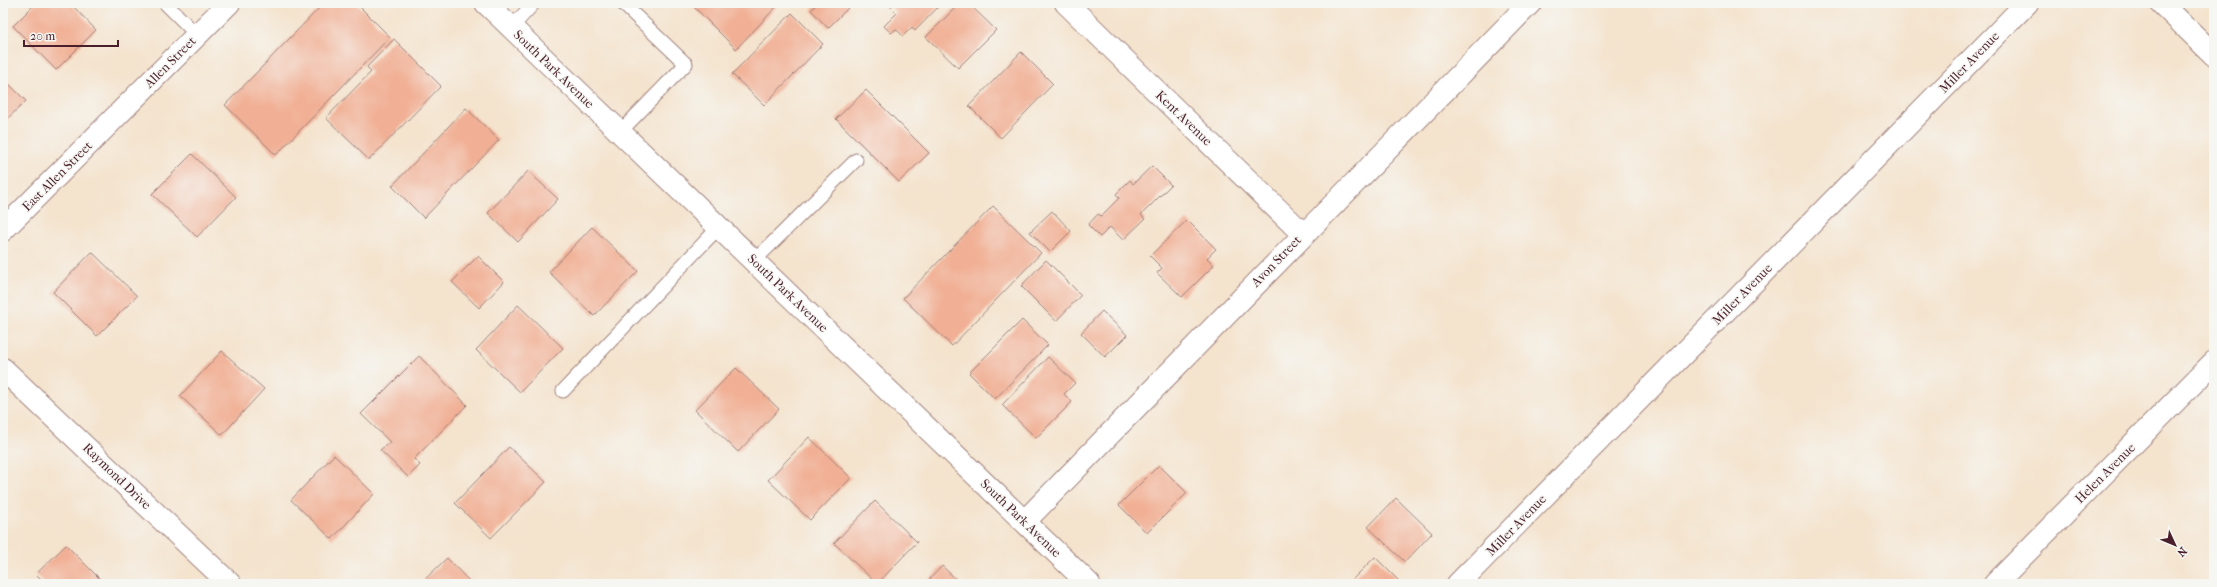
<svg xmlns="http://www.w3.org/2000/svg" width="2217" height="587" font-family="'IM FELL French Canon',serif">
  <rect width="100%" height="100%" fill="#f6f6f2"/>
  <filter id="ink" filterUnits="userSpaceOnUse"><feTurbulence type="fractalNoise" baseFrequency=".025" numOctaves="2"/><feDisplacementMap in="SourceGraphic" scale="8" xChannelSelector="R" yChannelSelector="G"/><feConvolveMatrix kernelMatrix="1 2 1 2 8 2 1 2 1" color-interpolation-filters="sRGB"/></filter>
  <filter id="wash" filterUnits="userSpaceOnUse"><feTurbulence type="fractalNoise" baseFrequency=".012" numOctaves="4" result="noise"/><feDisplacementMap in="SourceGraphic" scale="16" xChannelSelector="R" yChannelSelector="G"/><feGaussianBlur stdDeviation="0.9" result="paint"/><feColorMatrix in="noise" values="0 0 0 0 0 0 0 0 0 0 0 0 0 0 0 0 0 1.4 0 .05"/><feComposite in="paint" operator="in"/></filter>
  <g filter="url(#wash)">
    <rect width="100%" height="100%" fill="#f4e3cd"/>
    <g id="blocks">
      <g fill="#f1b095">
        <polygon points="36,3 70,3 96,30 56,70 13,26"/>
        <polygon points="324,3 356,3 390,37 276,155 225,105"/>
        <polygon points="690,3 780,3 736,49"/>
        <polygon points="818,3 845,3 849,7 828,28 811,10"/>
        <polygon points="887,3 942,3 915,31 912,27 903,36 896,29 891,33 884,26 897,13"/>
        <polygon points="960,3 968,3 996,30 958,68 926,37"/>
        <polygon points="792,13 823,44 764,105 732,74"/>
        <polygon points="394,39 441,86 369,160 326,118 371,72 367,67"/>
        <polygon points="1021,52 1053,84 1001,138 969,106"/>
        <polygon points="3,78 26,101 3,123"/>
        <polygon points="866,90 929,153 899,182 836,119"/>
        <polygon points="466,108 499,140 424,218 392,186"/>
        <polygon points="192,154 236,197 197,237 152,194"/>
        <polygon points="1152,166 1171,185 1141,215 1145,219 1123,240 1110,227 1100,237 1088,225 1098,214 1101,216 1119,198 1116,194 1130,180 1133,184"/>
        <polygon points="528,171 558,199 518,242 488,213"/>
        <polygon points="993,206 1041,253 952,346 903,298"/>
        <polygon points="1052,211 1071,231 1050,252 1030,232"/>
        <polygon points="1187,220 1216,249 1207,258 1214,265 1182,297 1157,273 1162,268 1150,256"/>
        <polygon points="592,227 638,271 594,316 549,272"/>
        <polygon points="92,252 137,296 97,336 53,292"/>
        <polygon points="478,256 504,282 479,308 452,282"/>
        <polygon points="1046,260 1081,295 1056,321 1021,286"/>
        <polygon points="518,305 563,348 520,392 476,350"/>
        <polygon points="1102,311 1127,335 1105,357 1081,333"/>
        <polygon points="1022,320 1048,345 995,399 969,373"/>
        <polygon points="222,351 264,389 222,435 180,396"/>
        <polygon points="419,356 467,405 414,459 420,465 408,477 380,450 390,442 361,414"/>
        <polygon points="1048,357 1075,383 1064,394 1072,402 1036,438 1002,405"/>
        <polygon points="736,368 779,409 738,452 695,410"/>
        <polygon points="809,437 851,478 810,520 768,480"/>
        <polygon points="509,447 546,482 491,538 455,503"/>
        <polygon points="334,455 374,494 332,539 291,500"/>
        <polygon points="1159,465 1187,493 1147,533 1119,505"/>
        <polygon points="1396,498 1432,533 1405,562 1368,527"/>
        <polygon points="875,501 917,542 877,584 834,543"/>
        <polygon points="66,545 105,584 46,584 36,574"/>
        <polygon points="1375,557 1402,584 1356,584 1352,580"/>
        <polygon points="447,558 472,584 420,584"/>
        <polygon points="942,566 961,584 925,584"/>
      </g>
    </g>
  </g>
  <g filter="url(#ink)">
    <use href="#blocks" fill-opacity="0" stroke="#9f817c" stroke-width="1"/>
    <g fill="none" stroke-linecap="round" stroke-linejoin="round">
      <g stroke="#9f817c" stroke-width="15">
        <g id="lane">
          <polyline points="165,3 197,35"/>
          <polyline points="512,27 534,3"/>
          <polyline points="620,132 686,64 622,3"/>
          <polyline points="754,261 856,160"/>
          <polyline points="563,391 719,227"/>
        </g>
      </g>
      <g stroke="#9f817c" stroke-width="24">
        <g id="street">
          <polyline points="1066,3 1303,234"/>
          <polyline points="2161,3 2214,55"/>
          <polyline points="3,230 229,3"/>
          <polyline points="3,369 230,584"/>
          <polyline points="1025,521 1530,3"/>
          <polyline points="1458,584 2027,3"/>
          <polyline points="1995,584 2214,362"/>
        </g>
      </g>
      <g stroke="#9f817c" stroke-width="24">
        <polyline id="primary" points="486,3 1089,584"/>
      </g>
      <use href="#lane" stroke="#fff" stroke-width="13"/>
      <use href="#street" stroke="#fff" stroke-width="22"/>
      <use href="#primary" stroke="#fff" stroke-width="22"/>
    </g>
  </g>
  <g text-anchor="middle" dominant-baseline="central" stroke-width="3" stroke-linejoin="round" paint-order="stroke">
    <g font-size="13" fill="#4a1f2b" stroke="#f6f6f2">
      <text transform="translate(170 62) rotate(-45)">Allen Street</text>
      <text transform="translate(1969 62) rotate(-46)">Miller Avenue</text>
      <text transform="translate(554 69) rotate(44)">South Park Avenue</text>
      <text transform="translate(1184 118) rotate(44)">Kent Avenue</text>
      <text transform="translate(57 176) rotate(-45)">East Allen Street</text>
      <text transform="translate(1276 261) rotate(-46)">Avon Street</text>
      <text transform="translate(788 293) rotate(44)">South Park Avenue</text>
      <text transform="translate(1742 294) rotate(-46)">Miller Avenue</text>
      <text transform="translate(2105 473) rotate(-45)">Helen Avenue</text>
      <text transform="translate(117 476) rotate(44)">Raymond Drive</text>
      <text transform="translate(1021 518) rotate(44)">South Park Avenue</text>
      <text transform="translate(1516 525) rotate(-46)">Miller Avenue</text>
    </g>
  </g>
  <rect width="2217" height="587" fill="none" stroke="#f6f6f2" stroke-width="16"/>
  <g transform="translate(2175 545) rotate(134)" stroke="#f6f6f2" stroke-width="3" paint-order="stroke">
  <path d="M0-3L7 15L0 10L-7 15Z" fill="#4a1f2b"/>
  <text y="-6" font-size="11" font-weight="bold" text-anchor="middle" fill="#4a1f2b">N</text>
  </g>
  <path d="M24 40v6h94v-6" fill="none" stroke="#4a1f2b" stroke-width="2"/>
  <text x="30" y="40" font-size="12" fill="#4a1f2b" stroke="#f6f6f2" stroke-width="3" paint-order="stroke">20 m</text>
</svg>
